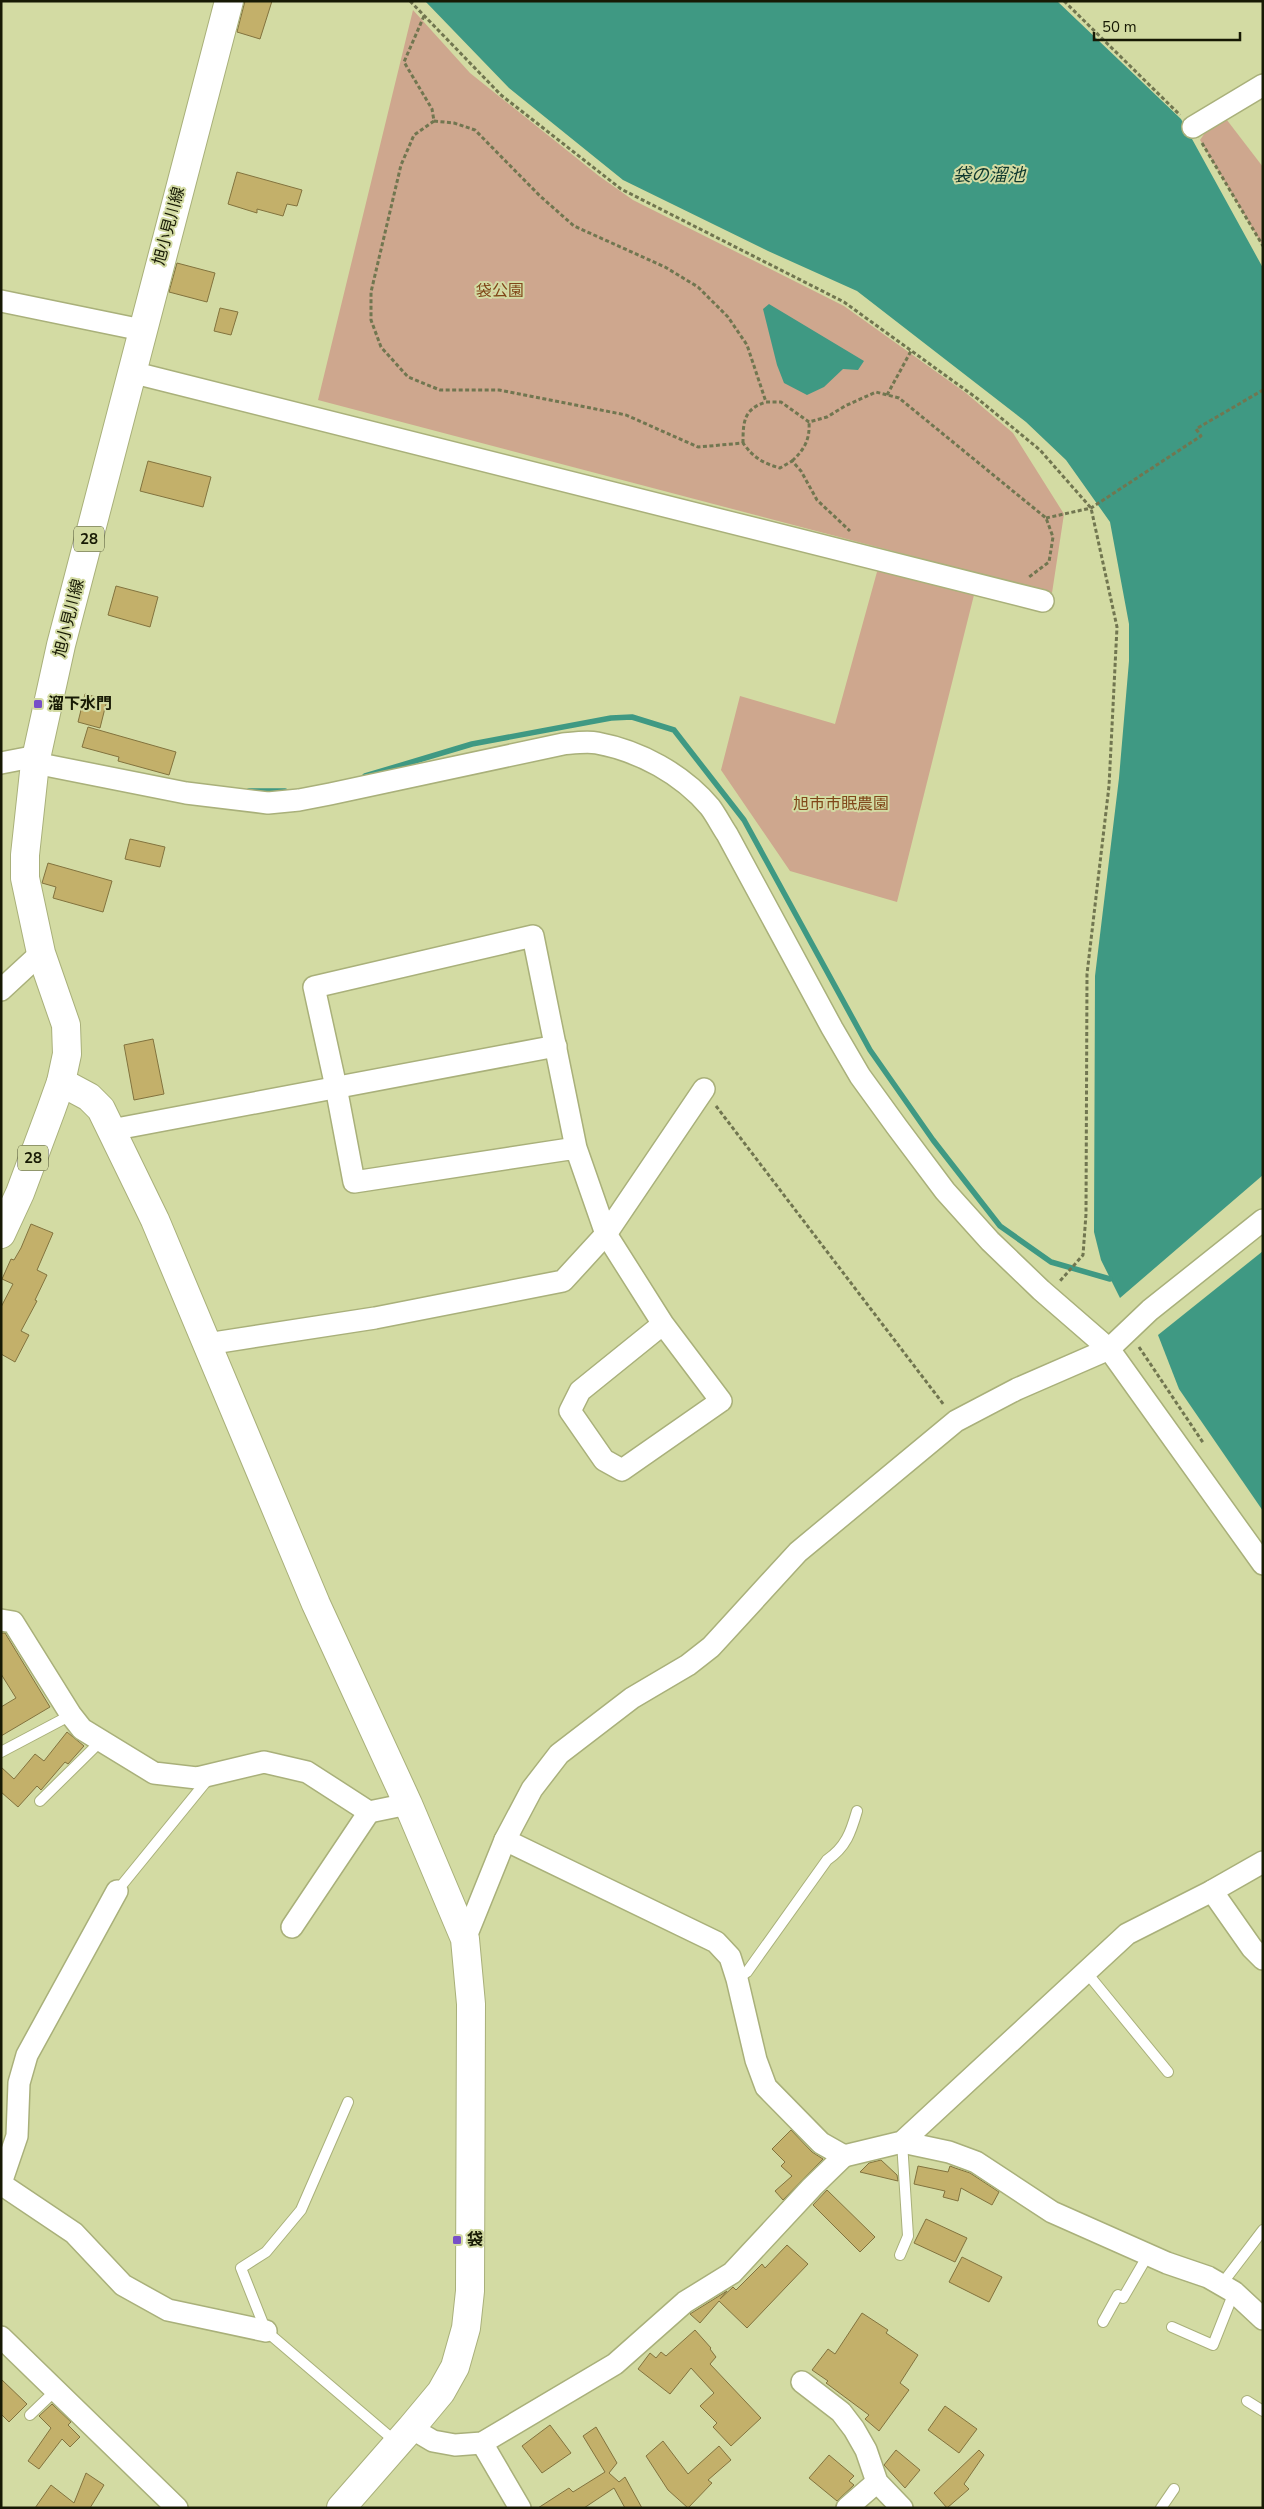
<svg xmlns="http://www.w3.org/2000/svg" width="1264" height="2509" font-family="'Nunito Sans','Noto Sans JP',sans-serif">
  <rect width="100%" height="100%" fill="#d3dba3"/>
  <g fill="#cea78e">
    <polygon points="413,10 470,73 599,176 633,200 844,306 966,393 1013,433 1064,514 1052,593 318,400"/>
    <polygon points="1220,111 1263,167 1263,246 1200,140"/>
    <polygon points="880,561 976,587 897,902 790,871 721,770 740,696 835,724"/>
  </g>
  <g fill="#3f9983">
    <polygon points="425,1 1057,1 1181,119 1263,268 1263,1175 1120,1298 1101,1260 1094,1232 1095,976 1119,778 1129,661 1129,624 1110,522 1066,460 1026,422 857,291 768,251 623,180 509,88"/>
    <polygon points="769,304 864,361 858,370 843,369 824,387 807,395 784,383 777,365 763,309"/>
    <polygon points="1263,1251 1263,1511 1179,1389 1158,1335"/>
  </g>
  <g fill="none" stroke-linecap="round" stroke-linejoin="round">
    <g stroke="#3f9983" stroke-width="5.5">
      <polyline points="365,776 472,744 611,718 632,717 674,730 744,820 870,1050 933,1140 1000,1226 1051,1262 1110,1279"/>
      <polyline points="249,791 285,791"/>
    </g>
  </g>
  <g fill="#c3b06a" stroke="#82733e">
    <polygon points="245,1 272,1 260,39 237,32"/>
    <polygon points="237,172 302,190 297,206 287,204 283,216 257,209 257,213 228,204"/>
    <polygon points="177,263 215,273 207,302 169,292"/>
    <polygon points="220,308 238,312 231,335 214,331"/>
    <polygon points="148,461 211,477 203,507 140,491"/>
    <polygon points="116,586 158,597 150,627 108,615"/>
    <polygon points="85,694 107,700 100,728 78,722"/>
    <polygon points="88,727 176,752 169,775 118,761 119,757 82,747"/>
    <polygon points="130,839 165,847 160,867 125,859"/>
    <polygon points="48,863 112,881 103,912 53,898 56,887 42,883"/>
    <polygon points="153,1039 164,1094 134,1100 124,1045"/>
    <polygon points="31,1224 53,1233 37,1270 47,1275 35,1300 37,1301 21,1331 29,1335 15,1362 1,1354 1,1307 13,1284 2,1279 11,1259 14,1260 21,1248"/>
    <polygon points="1,1633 5,1633 50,1707 1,1736 1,1707 16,1698 1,1674"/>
    <polygon points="67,1732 84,1746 68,1764 65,1762 41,1790 37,1786 18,1807 1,1792 1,1767 14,1779 35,1754 44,1761"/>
    <polygon points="791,2130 812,2152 823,2159 783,2200 775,2191 792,2176 781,2166 785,2162 772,2149"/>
    <polygon points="881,2160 897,2175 898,2181 860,2172 869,2163"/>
    <polygon points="918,2166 948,2172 950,2166 955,2168 970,2173 999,2192 992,2205 961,2188 958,2201 943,2197 945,2191 914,2184"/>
    <polygon points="827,2190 875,2237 860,2252 813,2205"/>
    <polygon points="926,2219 967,2238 955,2262 914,2243"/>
    <polygon points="787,2245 808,2264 747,2328 719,2301 700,2323 690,2314 727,2291 720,2299 733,2287 736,2290 762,2264 765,2268"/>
    <polygon points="962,2257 1002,2277 989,2302 949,2282"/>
    <polygon points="862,2313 888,2330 886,2333 918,2355 900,2383 909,2390 879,2431 865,2419 869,2415 826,2383 828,2381 812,2370 828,2349 835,2354"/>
    <polygon points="695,2330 711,2348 710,2349 716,2357 710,2364 761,2418 731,2446 713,2427 717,2423 700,2406 714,2393 691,2368 670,2394 638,2369 650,2353 656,2358 661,2352 666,2356"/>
    <polygon points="1,2379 27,2404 9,2422 1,2414"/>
    <polygon points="52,2404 71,2422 68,2425 80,2437 70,2447 62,2439 39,2469 28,2461 51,2428 39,2416"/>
    <polygon points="945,2406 977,2429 959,2453 928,2430"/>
    <polygon points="550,2425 571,2453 542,2473 522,2446"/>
    <polygon points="596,2427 617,2463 609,2473 619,2482 625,2477 642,2508 625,2508 614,2488 584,2508 538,2508 569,2488 573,2492 605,2472 583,2436"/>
    <polygon points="663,2441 688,2474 719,2446 731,2460 708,2480 712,2483 688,2508 668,2490 646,2456"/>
    <polygon points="896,2450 920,2470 905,2488 884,2465"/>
    <polygon points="979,2450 984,2455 964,2484 969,2489 947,2508 934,2493"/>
    <polygon points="829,2455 854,2476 849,2481 854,2485 837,2501 809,2478"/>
    <polygon points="86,2473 104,2485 90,2508 35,2508 51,2485 74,2503"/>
  </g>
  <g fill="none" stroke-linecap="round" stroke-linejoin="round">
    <g stroke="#a9b07a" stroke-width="12">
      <g id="lane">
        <polyline points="1,1752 71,1715"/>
        <polyline points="40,1801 100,1742"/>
        <polyline points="117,1891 209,1778"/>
        <polyline points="1087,1973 1168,2072"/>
        <path d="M 737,1979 L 747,1972 L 827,1860 C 846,1847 851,1832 857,1811"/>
        <polyline points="348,2102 301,2210 266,2252 241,2268 266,2331 396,2442"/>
        <polyline points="900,2255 908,2236 902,2142"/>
        <polyline points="1221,2285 1263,2230"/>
        <polyline points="1103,2322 1118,2295 1123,2298 1148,2255"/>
        <polyline points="1172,2327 1213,2345 1234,2292"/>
        <polyline points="1247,2401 1263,2411"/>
        <polyline points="30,2415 56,2390"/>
        <polyline points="1161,2508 1174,2489"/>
      </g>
    </g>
    <g stroke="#a9b07a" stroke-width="24">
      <g id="street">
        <polyline points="1193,127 1263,85"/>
        <polyline points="1,301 142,330"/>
        <polyline points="131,372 1043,601"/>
        <polyline points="1,763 37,756"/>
        <path d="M 35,763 L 186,793 L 268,803 L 299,800 L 330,794 L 563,744 C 574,743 587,741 597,743 C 640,751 682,774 710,807 C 716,815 721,825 727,834 L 832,1028 L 860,1076 L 897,1127 L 945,1191 L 990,1241 L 1041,1290 L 1109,1349 L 1263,1564"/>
        <polyline points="1,990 41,953"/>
        <polyline points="111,1130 556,1046"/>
        <polyline points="576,1148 354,1182 336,1087 314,987 533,936 576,1148 606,1234 663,1324 721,1401 622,1470 604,1460 570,1411 580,1391 663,1324"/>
        <polyline points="207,1344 375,1318 563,1281 606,1234 704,1089"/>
        <polyline points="1,1620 13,1622 71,1715 82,1729 154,1773 197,1778 264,1762 307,1772 369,1812 408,1804"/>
        <polyline points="505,1840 716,1942 730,1957 737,1979 756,2060 766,2087 821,2143 844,2156 902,2142 1127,1934 1212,1891"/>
        <polyline points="1263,1862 1212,1891 1252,1948 1263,1959"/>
        <polyline points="292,1927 369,1812"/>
        <polyline points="465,1939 505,1840 532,1789 559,1754 632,1698 688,1665 711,1647 798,1552 956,1421 1017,1389 1109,1349 1150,1310 1263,1220"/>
        <polyline points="902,2142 949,2152 976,2162 1052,2212 1167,2263 1208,2277 1234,2292 1263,2319"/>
        <polyline points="1,2183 17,2136 19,2083 27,2055 117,1891"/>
        <polyline points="1,2184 74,2233 123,2285 168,2310 266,2331"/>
        <polyline points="1,2337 177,2508"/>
        <polyline points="802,2382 841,2412 854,2429 866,2450 877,2482 902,2508"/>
        <polyline points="411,2428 433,2441 455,2445 482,2443 615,2364 685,2302 732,2273 812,2187 844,2156"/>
        <polyline points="482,2443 520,2508"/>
        <polyline points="847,2508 877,2482"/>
      </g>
    </g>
    <g stroke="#a9b07a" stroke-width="30">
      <polyline id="secondary" points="61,1082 89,1097 101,1109 155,1220 316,1604 408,1804 465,1939 471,2004 470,2291 466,2328 455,2367 441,2392 411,2428 341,2508"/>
    </g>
    <g stroke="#a9b07a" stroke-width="30">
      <polyline id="primary" points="1,1234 20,1193 51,1110 61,1082 67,1054 66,1025 41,953 25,878 25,855 35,763 61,645 229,1"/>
    </g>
    <g stroke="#717650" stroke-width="3" stroke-dasharray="4 2.5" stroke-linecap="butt">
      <polyline points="410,1 501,95 621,189 844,302 978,399 1040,450 1091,508 1117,627 1109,786 1087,974 1086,1214 1083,1255 1060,1281"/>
      <polyline points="1064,1 1180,115"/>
      <path d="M 424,16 L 404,62 L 432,109 L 434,121 L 414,135 L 401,165 L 371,292 L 371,320 L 381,347 L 408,377 L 440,390 L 499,390 L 626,415 L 698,447 L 743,443 C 753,457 762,463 780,468 L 792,461 L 801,471 L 817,500 L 850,531"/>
      <polyline points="434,121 454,123 475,130 540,196 574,226 665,267 698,287 728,317 747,345 766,402 781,402 809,422 827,417 845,406 876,392 899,398 1046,518 1053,537 1049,562 1029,577"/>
      <polyline points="1202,143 1263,246"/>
      <polyline points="887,395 911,351"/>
      <path d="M 743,443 C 743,421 744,409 766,402"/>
      <path d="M 792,461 C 805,449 810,439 809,422"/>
      <polyline points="1046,518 1091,508 1201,436 1196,429 1263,390"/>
      <polyline points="716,1106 944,1405"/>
      <polyline points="1139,1347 1204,1444"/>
    </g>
    <use href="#lane" stroke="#fff" stroke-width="10"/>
    <use href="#street" stroke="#fff" stroke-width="21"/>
    <use href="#secondary" stroke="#fff" stroke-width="28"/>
    <use href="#primary" stroke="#fff" stroke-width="28"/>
  </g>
  <g fill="#774fc8" stroke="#d3dba3" stroke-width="2">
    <rect x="33" y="699" width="10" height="10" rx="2.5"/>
    <rect x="452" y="2235" width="10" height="10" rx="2.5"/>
  </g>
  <g text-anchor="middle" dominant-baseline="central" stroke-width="4" stroke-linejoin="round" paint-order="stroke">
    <g fill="#d3dba3" stroke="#4f5334" stroke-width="1">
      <rect x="74" y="526.5" width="30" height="25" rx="4"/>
      <rect x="18" y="1145.5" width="30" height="25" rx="4"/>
    </g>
    <g font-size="15" font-weight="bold" fill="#171904">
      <text x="89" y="539">28</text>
      <text x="33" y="1158">28</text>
    </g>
    <g font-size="16" fill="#171904" stroke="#d3dba3">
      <text transform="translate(169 226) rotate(-75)">旭小見川線</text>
      <text transform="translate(69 618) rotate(-76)">旭小見川線</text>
    </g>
    <g font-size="16" fill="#804719" stroke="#d3dba3">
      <text x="500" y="291">袋公園</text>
      <text x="841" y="804">旭市市眠農園</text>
    </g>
    <g font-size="16" font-weight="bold" fill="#171904" stroke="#d3dba3" text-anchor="start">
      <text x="48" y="704">溜下水門</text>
      <text x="467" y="2240">袋</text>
    </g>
    <g font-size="18" font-style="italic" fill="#0e382e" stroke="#d3dba3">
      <text x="989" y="175">袋の溜池</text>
    </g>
  </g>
  <rect width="1264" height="2509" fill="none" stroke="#171904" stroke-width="5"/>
  <path d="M1094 32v8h146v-8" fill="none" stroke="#171904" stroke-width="2.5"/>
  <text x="1102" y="32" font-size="15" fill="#171904" stroke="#d3dba3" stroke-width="4" paint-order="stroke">50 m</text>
</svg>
